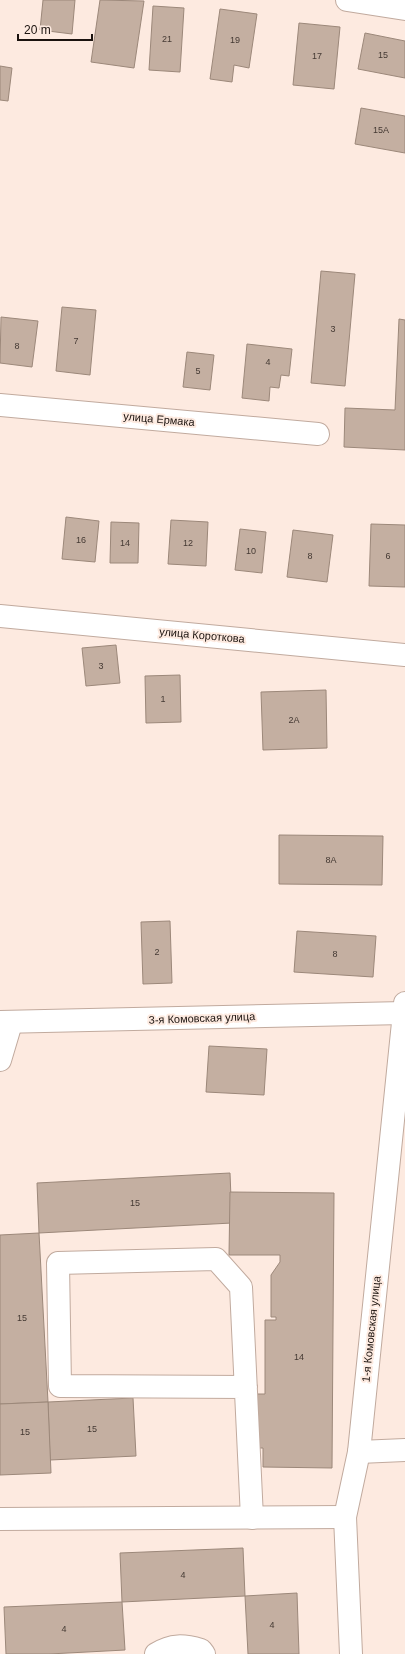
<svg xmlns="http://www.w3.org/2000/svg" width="405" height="1654" font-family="Helvetica,sans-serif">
  <rect width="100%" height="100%" fill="#fdeae0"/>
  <g fill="#c4afa1" stroke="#9c887a">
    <polygon points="43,0 75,0 72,34 40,30"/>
    <polygon points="100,0 144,1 134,68 91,62"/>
    <polygon points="153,6 184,8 180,72 149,70"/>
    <polygon points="220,9 257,14 249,68 234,65 232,82 210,79"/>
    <polygon points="299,23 340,27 334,89 293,85"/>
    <polygon points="365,33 405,41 405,78 358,69"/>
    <polygon points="0,66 12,68 8,101 0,100"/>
    <polygon points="361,108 405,116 405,153 355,144"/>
    <polygon points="321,271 355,274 345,386 311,383"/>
    <polygon points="62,307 96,310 90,375 56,371"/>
    <polygon points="1,317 38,321 32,367 0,363"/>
    <polygon points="399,319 405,320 405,450 344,447 345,408 395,410"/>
    <polygon points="247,344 292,349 289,376 281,375 279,388 270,387 269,401 242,398"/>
    <polygon points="187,352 214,355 210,390 183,387"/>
    <polygon points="66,517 99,521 95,562 62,559"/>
    <polygon points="171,520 208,522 206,566 168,564"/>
    <polygon points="111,522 139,523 138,563 110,563"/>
    <polygon points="371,524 405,525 405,587 369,586"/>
    <polygon points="240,529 266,532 262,573 235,570"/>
    <polygon points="293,530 333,535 327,582 287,577"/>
    <polygon points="116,645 120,683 86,686 82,648"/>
    <polygon points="180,675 181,722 146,723 145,676"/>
    <polygon points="326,690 327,748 263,750 261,692"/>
    <polygon points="279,835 383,836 382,885 279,884"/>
    <polygon points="170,921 172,983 143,984 141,922"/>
    <polygon points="297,931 376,936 373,977 294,972"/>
    <polygon points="209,1046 267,1049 264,1095 206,1092"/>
    <polygon points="230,1173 232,1223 39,1233 37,1183"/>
    <polygon points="230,1192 334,1193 332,1468 263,1467 263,1448 253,1448 253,1394 265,1394 265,1320 276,1320 276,1317 271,1317 271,1275 280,1262 280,1255 229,1255"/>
    <polygon points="39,1233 48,1402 0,1404 0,1235"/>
    <polygon points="133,1398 136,1456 50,1460 48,1402"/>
    <polygon points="48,1402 51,1473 0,1475 0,1404"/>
    <polygon points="243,1548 245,1596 122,1602 120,1553"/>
    <polygon points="297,1593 299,1654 248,1654 245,1596"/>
    <polygon points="122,1602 125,1650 49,1654 6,1654 4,1607"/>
  </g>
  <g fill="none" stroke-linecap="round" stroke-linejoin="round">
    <g stroke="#c1aa9e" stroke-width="24">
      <g id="minor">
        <polyline points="347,0 405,9"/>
        <polyline points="0,405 318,434"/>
        <polyline points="0,616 405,655"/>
        <polyline points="0,1022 404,1013"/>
        <polyline points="0,1060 11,1023"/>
        <polyline points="246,1387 60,1386 58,1263 216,1259 241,1287 252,1518"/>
        <polyline points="359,1452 405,1450"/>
        <polyline points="0,1519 345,1517"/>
        <path d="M 156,1654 C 172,1644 184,1645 201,1650 L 204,1654"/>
        <polyline points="351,1654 345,1517 359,1452 405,1003"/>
      </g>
    </g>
    <use href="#minor" stroke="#fff" stroke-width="22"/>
  </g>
  <g text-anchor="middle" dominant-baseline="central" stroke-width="4" stroke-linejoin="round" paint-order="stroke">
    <g font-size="9" fill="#443933">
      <text x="167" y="39">21</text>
      <text x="235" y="40">19</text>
      <text x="383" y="55">15</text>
      <text x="317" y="56">17</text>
      <text x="381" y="130">15А</text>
      <text x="333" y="329">3</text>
      <text x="76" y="341">7</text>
      <text x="17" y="346">8</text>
      <text x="268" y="362">4</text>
      <text x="198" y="371">5</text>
      <text x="81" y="540">16</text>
      <text x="125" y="543">14</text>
      <text x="188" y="543">12</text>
      <text x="251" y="551">10</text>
      <text x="310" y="556">8</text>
      <text x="388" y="556">6</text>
      <text x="101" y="666">3</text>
      <text x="163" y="699">1</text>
      <text x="294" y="720">2А</text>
      <text x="331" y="860">8А</text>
      <text x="157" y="952">2</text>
      <text x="335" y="954">8</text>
      <text x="135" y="1203">15</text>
      <text x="22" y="1318">15</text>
      <text x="299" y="1357">14</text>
      <text x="92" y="1429">15</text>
      <text x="25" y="1432">15</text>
      <text x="183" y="1575">4</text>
      <text x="272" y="1625">4</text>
      <text x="64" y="1629">4</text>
    </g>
    <g font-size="11" fill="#1a120e" stroke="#fdeae0">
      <text transform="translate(159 419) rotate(5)">улица Ермака</text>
      <text transform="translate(202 635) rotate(5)">улица Короткова</text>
      <text transform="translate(202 1018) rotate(-2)">3-я Комовская улица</text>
      <text transform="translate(371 1329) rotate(-84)">1-я Комовская улица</text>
    </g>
  </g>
  <path d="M18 34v6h74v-6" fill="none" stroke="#1a120e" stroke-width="2"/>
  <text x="24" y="34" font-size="12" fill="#1a120e" stroke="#fdeae0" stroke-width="3" paint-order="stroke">20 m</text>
</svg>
